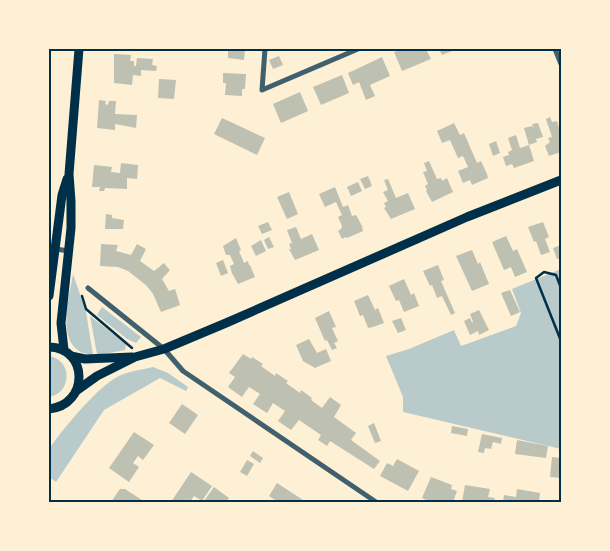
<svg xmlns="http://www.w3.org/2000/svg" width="610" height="551" font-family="'DejaVu Sans',sans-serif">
  <rect width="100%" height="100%" fill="#fdf0d5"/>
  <g fill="#b9caca">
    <polygon points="561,269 561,449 403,412 403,397 386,356 409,349 454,330 461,346 516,326 521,313 512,289"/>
    <path d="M 73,274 L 86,312 L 93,355 C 53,352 69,299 73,274 Z"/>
    <polygon points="102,307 141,337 136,343 127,339 97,315"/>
    <polygon points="90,316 126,344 125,350 99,355 97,354"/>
    <path d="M 49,356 C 73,360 72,393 49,397 Z"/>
    <path d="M 153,367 L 168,373 L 188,387 L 186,391 L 160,378 L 104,410 L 56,482 L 49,477 L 49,449 C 63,429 98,386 119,376 C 129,371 142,370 153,367 Z"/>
  </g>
  <g fill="#bec0b2">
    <polygon points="228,49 245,49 244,60 228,58"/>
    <polygon points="403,49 426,49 431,59 402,71 394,52"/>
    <polygon points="439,49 457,49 442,55"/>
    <polygon points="114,54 131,55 130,61 134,61 134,66 136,66 137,58 153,59 152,65 157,66 156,71 141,70 141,76 133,75 132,85 114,83"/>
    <polygon points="279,56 283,65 273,69 269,60"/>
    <polygon points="382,57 390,76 370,85 375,96 366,100 359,82 353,85 348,73"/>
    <polygon points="223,73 246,74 245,89 242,89 242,96 225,95 226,83 223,83"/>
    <polygon points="342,75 349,93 321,105 313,87"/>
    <polygon points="159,79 176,80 174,99 158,98"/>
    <polygon points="300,92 308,111 281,123 273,104"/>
    <polygon points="99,100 106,101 105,104 108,105 109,101 116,101 115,114 137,115 136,128 115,124 115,130 97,128"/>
    <polygon points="550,117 552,122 557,121 561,134 561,152 549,156 545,146 550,142 548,138 552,137 546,119"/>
    <polygon points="222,118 265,138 257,155 214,134"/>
    <polygon points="454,123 460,135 464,133 477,163 481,161 487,174 488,178 472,185 470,180 463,183 458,171 468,167 463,156 458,158 450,140 442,143 437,131"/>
    <polygon points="538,123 543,137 536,139 537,142 529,145 524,128 532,126 534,129 532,124"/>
    <polygon points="516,135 520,148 529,145 534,161 514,168 512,164 506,166 503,157 509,155 508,152 512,150 508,138"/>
    <polygon points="496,141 500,153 493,156 489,144"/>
    <polygon points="429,161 437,179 441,178 442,181 447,178 453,192 432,202 426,191 427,190 425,186 428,184 423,172 427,171 424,163"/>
    <polygon points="121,163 138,165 137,179 127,178 127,189 105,188 104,191 99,191 100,187 92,187 94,165 112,167 111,172 120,173"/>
    <polygon points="368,176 372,186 365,189 360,179"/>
    <polygon points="388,179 396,198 408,193 415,209 391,219 384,208 386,207 384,203 388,201 383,192 388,190 384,180"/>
    <polygon points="358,182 362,191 351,196 347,187"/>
    <polygon points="335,187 343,207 348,205 352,216 356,215 362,226 363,231 347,238 346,237 342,239 338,231 341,229 342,226 338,217 342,215 336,202 325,207 319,194"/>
    <polygon points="289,192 298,214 287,219 277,197"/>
    <polygon points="106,214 112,215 112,218 124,220 123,229 105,229"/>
    <polygon points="268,222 272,230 262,234 258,226"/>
    <polygon points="543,222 549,237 545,239 550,252 541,255 536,241 534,242 528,227"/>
    <polygon points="296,227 301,239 312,234 319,250 295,260 289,249 291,249 289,244 292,243 287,230"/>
    <polygon points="506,236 513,251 517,249 527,272 515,277 511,267 504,270 492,242"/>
    <polygon points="269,237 274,247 268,249 264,240"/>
    <polygon points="236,238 241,250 239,251 244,263 248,261 249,265 250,265 255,277 238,284 232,273 230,266 234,264 230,255 226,255 223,246"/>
    <polygon points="261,240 266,251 256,256 251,246"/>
    <polygon points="101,244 118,245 116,251 131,255 137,244 146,249 140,261 154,271 164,263 167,267 170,270 162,279 169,291 175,289 180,305 161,312 153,294 146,285 128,271 118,267 100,266"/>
    <polygon points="561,245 561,258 557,259 553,248"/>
    <polygon points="472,250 478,264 480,262 489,284 472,291 456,256"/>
    <polygon points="223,260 228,273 221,276 216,263"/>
    <polygon points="438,265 444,280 441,281 455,313 451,315 442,296 437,298 432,285 430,286 423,271"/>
    <polygon points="404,279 411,295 414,293 419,306 404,312 399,300 396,301 389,286"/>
    <polygon points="510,290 520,312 511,316 501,293"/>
    <polygon points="368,295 375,310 378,308 384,323 373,327 368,328 363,315 360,316 354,301"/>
    <polygon points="479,310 489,330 479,335 478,331 470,335 464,321 470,318 472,323 473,322 470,314"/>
    <polygon points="329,311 336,327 332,328 338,341 334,343 337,348 332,350 327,340 325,341 315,318"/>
    <polygon points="401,318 406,330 398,333 392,321"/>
    <polygon points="309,339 317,353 326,349 331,361 315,368 303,361 296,345"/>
    <polygon points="243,354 251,359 252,357 263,364 261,366 275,376 276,373 288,381 286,383 300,393 301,390 312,398 311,400 322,408 330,397 341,405 334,417 356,433 351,440 380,461 374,469 330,441 327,446 318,440 321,435 299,420 291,430 278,421 285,411 273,403 267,413 253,404 260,394 249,387 242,397 228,387 235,377 229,373"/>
    <polygon points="182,404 198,415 185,434 169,423"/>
    <polygon points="374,423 381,441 375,443 368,426"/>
    <polygon points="452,426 468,429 467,436 451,433"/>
    <polygon points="134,432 154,445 143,460 138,456 133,463 139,467 129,482 109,468"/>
    <polygon points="482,434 502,438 501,444 493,442 491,449 485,448 484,453 478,452"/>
    <polygon points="517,440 548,446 546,458 515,454"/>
    <polygon points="253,451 263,458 260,463 250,456"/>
    <polygon points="552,457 561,458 561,478 550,477"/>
    <polygon points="397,459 419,471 408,491 380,476 387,463 393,466"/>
    <polygon points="247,460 254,464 247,476 240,472"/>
    <polygon points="191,472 212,486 202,501 194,496 190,502 181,495 187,500 186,502 171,502"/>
    <polygon points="431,477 452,485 451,489 457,491 453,502 431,502 422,498"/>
    <polygon points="277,483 306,502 278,502 269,496"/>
    <polygon points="465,485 490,489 488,497 495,498 494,502 462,502"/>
    <polygon points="214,487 229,498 226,502 204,501"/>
    <polygon points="120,489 125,489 145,502 111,502"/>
    <polygon points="517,489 540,493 539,502 503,502 504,495 516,497"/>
  </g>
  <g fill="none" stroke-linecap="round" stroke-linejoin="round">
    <g stroke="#003049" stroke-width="2.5">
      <polyline points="561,288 556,275 544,272 536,278 561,341"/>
      <polyline points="82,296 86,309 132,348"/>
    </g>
    <g stroke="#3f606c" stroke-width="5">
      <polyline points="265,49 262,90 358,49"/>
      <polyline points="555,49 561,64"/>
      <polyline points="49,248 69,251"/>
      <polyline points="88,288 164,349 183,371 376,502"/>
    </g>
    <g stroke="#003049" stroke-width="9">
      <polyline points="49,296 62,195 67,179"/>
      <path d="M 49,347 C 89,348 89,405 49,409"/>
      <polyline points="64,350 61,323 71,228 71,201 69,174 79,49"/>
      <polyline points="71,356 85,359 132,357"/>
      <polyline points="76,391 97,376 135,357 164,349 226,323 467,217 561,180"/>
    </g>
  </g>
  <rect width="610" height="551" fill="none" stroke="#fdf0d5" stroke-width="100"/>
  <rect x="50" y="50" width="510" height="451" fill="none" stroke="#003049" stroke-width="2"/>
</svg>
